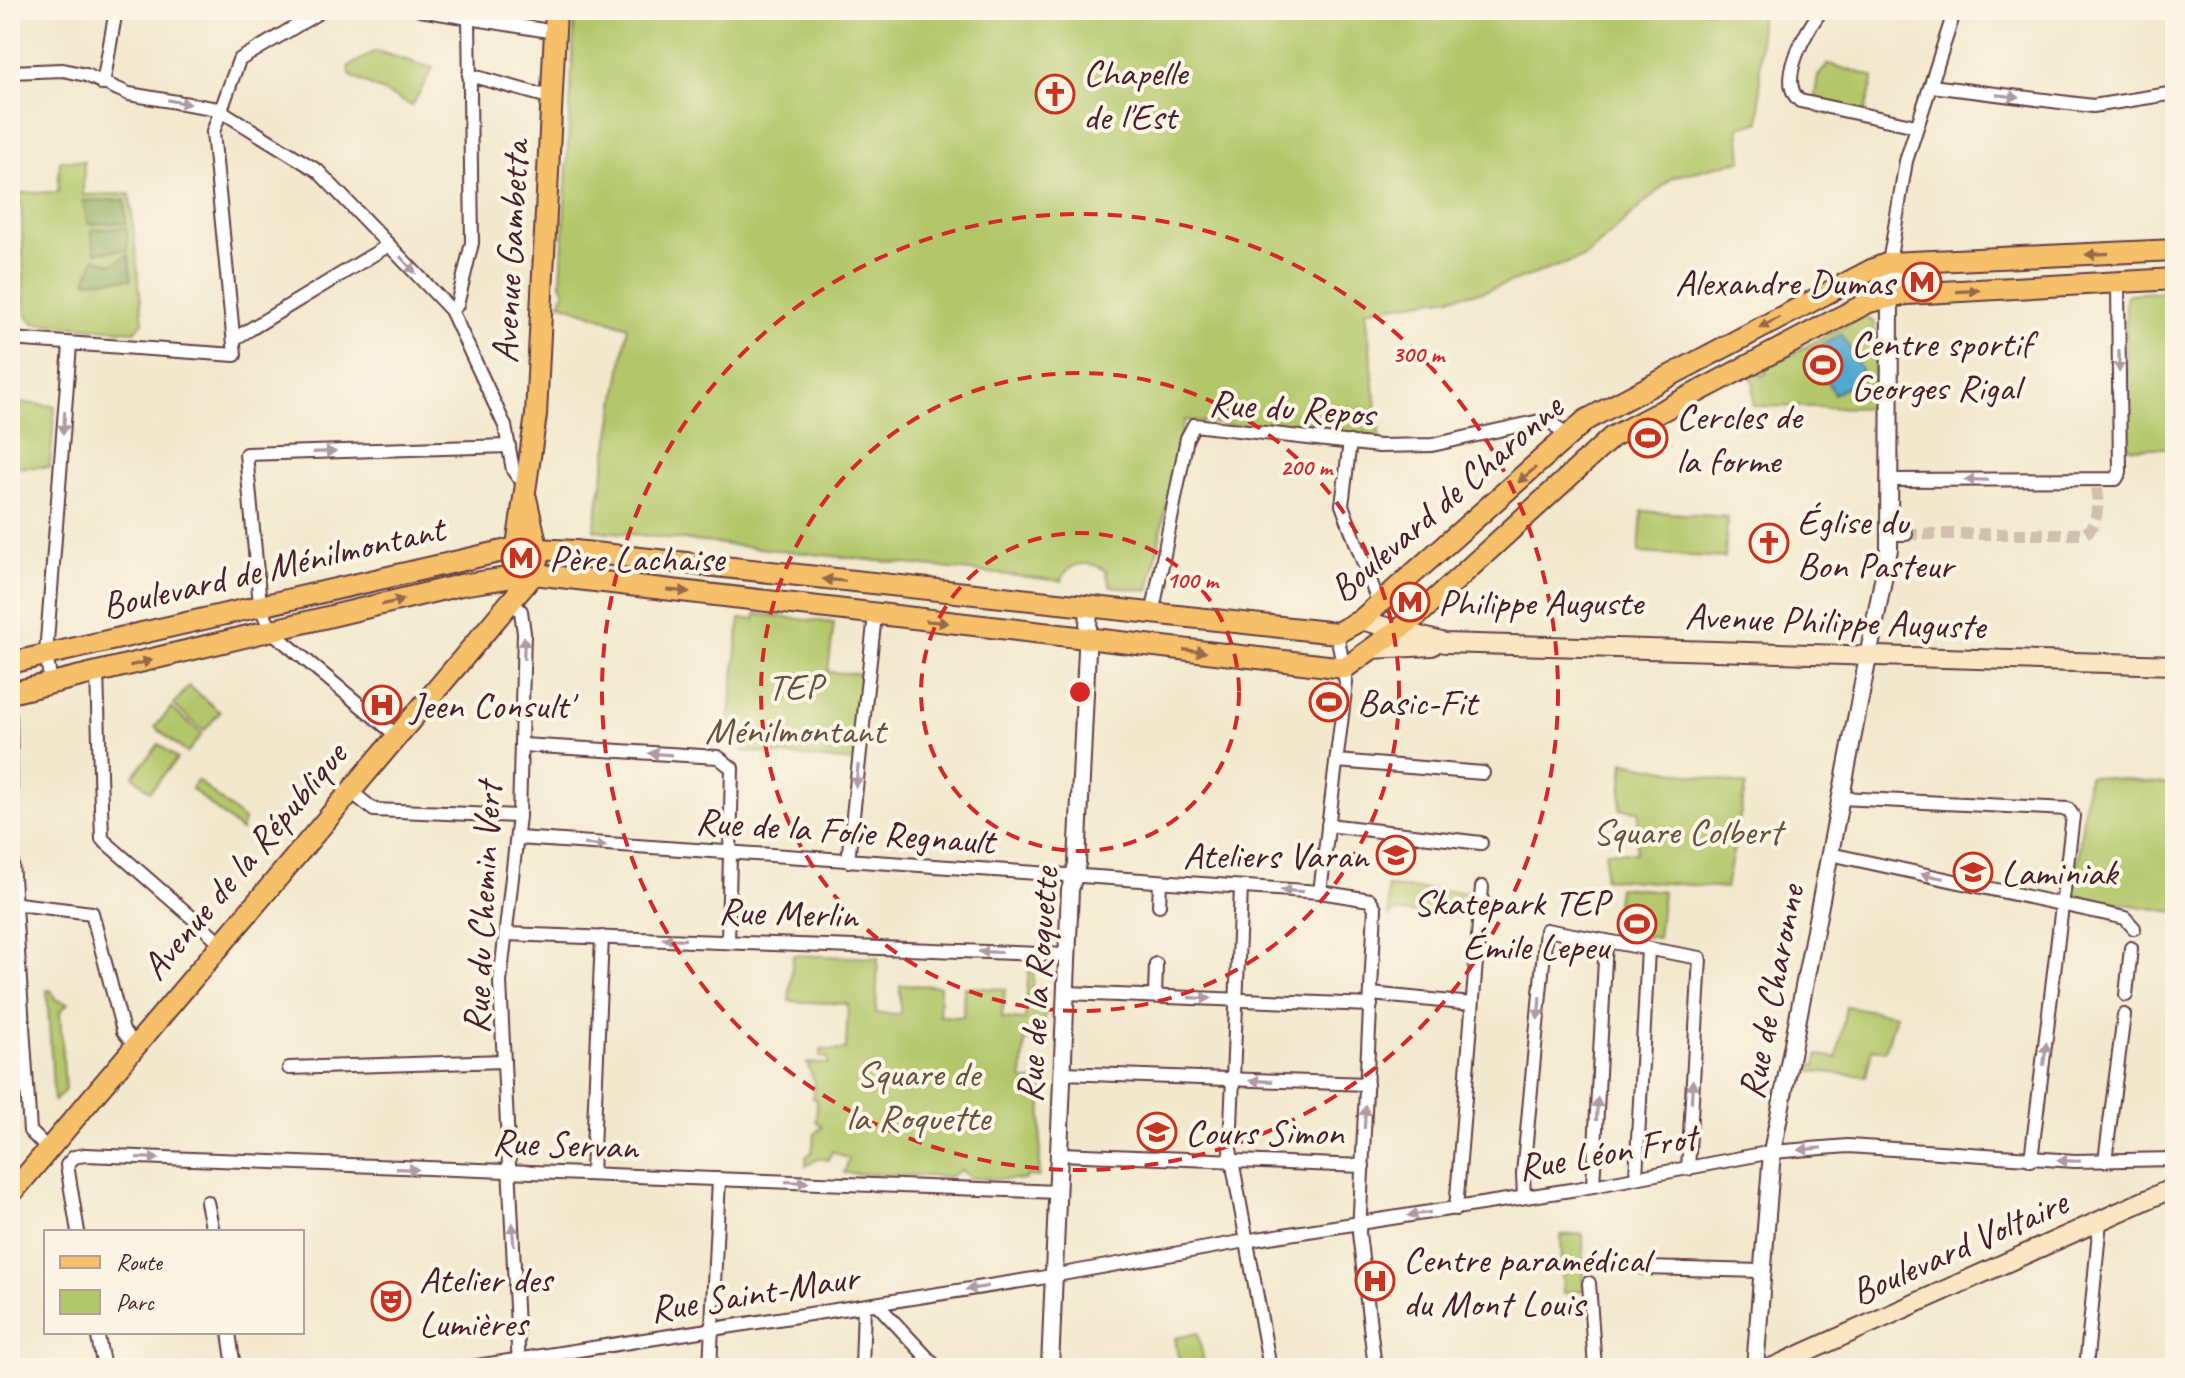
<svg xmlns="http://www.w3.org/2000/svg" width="2185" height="1378" font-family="Caveat,sans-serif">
  <rect width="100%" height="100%" fill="#fcf5e5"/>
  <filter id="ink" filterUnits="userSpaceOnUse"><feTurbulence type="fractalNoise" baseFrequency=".0125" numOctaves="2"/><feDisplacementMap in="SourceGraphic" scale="16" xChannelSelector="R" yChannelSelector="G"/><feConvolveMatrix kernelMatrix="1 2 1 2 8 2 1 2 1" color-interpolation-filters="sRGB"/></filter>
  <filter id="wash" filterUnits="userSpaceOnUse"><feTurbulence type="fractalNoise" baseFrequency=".006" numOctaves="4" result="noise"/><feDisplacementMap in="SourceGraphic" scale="32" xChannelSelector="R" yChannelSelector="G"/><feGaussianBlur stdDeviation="1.8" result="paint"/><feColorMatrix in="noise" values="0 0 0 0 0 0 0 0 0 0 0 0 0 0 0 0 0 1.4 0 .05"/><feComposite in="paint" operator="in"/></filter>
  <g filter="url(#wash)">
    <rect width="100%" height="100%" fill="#f2e8cd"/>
    <g fill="#b3c76b" stroke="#7e734b" stroke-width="2">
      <path d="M 575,10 L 1760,10 L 1760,122 L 1739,127 L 1742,160 L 1673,177 L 1585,257 L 1482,292 L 1366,310 L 1380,441 L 1184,420 L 1149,591 L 1110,586 L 1106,571 C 1093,560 1066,561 1062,581 L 594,530 L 628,327 L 560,303 L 565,292 L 561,283 Z"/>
      <polygon points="376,51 433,68 412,106 351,76 348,67"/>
      <polygon points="1829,64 1874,77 1865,112 1814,101 1818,76"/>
      <polygon points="60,160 84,161 83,195 130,194 143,322 134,331 34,323 25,314 21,193 58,192"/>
      <polygon points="2175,291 2175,448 2130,448 2127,444 2126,298 2129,294"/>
      <polygon points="1864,316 1875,323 1874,408 1753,406 1754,384 1750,376 1759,371 1761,376 1767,373 1765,368"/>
      <polygon points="10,402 55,406 50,467 10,467"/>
      <polygon points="1642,511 1727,517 1725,558 1639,553"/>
      <polygon points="756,614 834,623 828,672 863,674 854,762 743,751 743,741 742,745 727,744 740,619 755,619"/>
      <polygon points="189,686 220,712 204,731 173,705"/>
      <polygon points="171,708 202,734 187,753 155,727"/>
      <polygon points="159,744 177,759 150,791 133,776"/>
      <polygon points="1624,762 1746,785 1726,888 1604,878 1606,851 1636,853 1639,811 1620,809"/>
      <polygon points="2088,776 2175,785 2175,912 2077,896 2074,891"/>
      <polygon points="197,780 244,820 241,831 191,788"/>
      <polygon points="1387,887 1476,893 1474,921 1469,922 1464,916 1395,912 1389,917"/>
      <polygon points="1618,887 1663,891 1658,938 1613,931"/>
      <polygon points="793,955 878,958 876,1013 900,1014 900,985 940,986 939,1016 963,1017 964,987 1005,989 1002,1018 1025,1020 1029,964 1034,964 1033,988 1046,988 1044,1042 1025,1041 1022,1077 1024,1081 1043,1082 1039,1177 1026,1176 1025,1180 970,1178 961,1170 949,1177 844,1173 849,1159 832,1151 828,1160 819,1158 806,1166 806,1157 812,1152 815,1134 822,1126 816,1121 817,1099 813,1099 814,1081 807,1063 828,1064 828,1058 820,1057 821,1050 846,1050 848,1004 789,1001"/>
      <polygon points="47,990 51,990 56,1000 68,1003 60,1012 65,1090 54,1102"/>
      <polygon points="1846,1006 1896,1015 1885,1051 1872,1049 1866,1076 1801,1070 1802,1064 1816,1066 1818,1055 1837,1058"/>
      <polygon points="1583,1234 1584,1290 1563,1293 1561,1235"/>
      <polygon points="1198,1333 1205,1368 1180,1368 1175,1338"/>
    </g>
    <g fill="#8eac5f" stroke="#6c6645" stroke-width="2">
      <polygon points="125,200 126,223 88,224 83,201"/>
      <polygon points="127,227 128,250 95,252 91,230"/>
      <polygon points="129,254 131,279 86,281 95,258 112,264"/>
    </g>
    <polygon fill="#51a8ce" stroke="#4e647c" stroke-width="2" points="1842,334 1865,377 1834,394 1811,351"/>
  </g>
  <g filter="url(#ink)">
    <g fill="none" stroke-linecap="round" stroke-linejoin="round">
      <path stroke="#d0c0ad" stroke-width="12" stroke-dasharray="12 6" stroke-linecap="butt" d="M 1906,534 L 2084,534 C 2101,525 2097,500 2097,482"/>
      <g stroke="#633d43" stroke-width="16">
        <g id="minor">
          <polyline points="420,10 555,32"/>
          <path d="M 1822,10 C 1807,28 1776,82 1800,101 L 1916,126"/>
          <polyline points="10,72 63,70 86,75 129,94 218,109 318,171 451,310 505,426 513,470 518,477 528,479"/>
          <polyline points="469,75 552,98"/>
          <polyline points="103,84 116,10"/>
          <polyline points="1931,86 2093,106 2175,93"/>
          <path d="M 1889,263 C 1898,274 1899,285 1890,296 L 1883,291 L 1889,263 L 1906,161 L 1955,10"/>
          <polyline points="451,310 457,305 472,243 469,18"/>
          <polyline points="10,339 235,355 213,132 239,60 323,10"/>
          <polyline points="234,339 389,245"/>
          <polyline points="1350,442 1342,505 1379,604"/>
          <polyline points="1890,480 2116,479 2120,472 2118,283"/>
          <polyline points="1889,534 1906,534"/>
          <polyline points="510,601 521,611 524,633 519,816 500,982 519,1368"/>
          <polyline points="1152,615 1187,438 1194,425 1379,446 1432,445 1549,419 1567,438"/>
          <polyline points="97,673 102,839 220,942"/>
          <polyline points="51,683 46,654 70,345"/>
          <polyline points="10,715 12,862 30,1131 48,1149"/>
          <polyline points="396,735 271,631 260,605 246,454 509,446"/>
          <polyline points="522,745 718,757 732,768 728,941"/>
          <polyline points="1337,761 1483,773"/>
          <polyline points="349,790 374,810 519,816"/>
          <polyline points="1840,798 2068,809 2073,816 2031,1160"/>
          <polyline points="1328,825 1481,843"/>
          <polyline points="518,838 1320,892 1370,900 1375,908 1359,1233 1375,1368"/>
          <polyline points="1830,854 2125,918 2134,928"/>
          <polyline points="848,861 875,615"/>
          <polyline points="1241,888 1230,1149 1270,1368"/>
          <polyline points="1320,892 1346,683 1337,633"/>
          <polyline points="10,903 92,913 123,1031 134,1044"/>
          <polyline points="1159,905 1160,883"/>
          <polyline points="506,934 1068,955"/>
          <polyline points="1067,993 1371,1005"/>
          <polyline points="1371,994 1472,1004"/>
          <polyline points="2126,995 2131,948"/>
          <polyline points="1155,996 1156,964"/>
          <polyline points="289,1068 504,1061"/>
          <polyline points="1063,1073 1367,1084"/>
          <polyline points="1060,1154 1363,1166"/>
          <polyline points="2105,1161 2124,1015"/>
          <polyline points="592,1174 602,937"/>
          <polyline points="1636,1177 1648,949"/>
          <polyline points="1593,1186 1606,941"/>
          <polyline points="1524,1197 1523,1174 1546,930 1700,958 1688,1169"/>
          <polyline points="207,1202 213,1232"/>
          <polyline points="1456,1209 1482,887"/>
          <polyline points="78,1232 67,1165 74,1157 85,1155 1058,1192"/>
          <polyline points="1644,1268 1762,1271"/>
          <polyline points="1589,1283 1595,1368"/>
          <polyline points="877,1304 937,1368"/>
          <polyline points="97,1332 104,1368"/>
          <polyline points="229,1332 234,1368"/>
          <polyline points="464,1368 1040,1278 1257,1239 1577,1189 1772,1152 1848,1146 2075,1161 2175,1159"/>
          <polyline points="710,1368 719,1179"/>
          <polyline points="862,1368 864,1306"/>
          <polyline points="2086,1368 2100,1221"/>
        </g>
      </g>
      <g stroke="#633d43" stroke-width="20">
        <g id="tertiary">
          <polyline points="1050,1368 1070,890 1077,864 1089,607"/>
          <polyline points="1755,1368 1772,1152 1889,549 1890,296"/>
        </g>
      </g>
      <g stroke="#633d43" stroke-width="22">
        <g id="secondary">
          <polyline points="1361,620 1445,643 2175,665"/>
          <polyline points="1371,649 1432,646"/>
          <polyline points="1771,1368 2175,1187"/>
        </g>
      </g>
      <g stroke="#633d43" stroke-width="24">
        <g id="primary">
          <polyline points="515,560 536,415 556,10"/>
          <polyline points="10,663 516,548 575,551 1337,633 1361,620 1586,420 1871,270 1889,263 2175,250"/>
          <polyline points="10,693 461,585 534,574 1345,668 1417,616 1612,437 1869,302 1907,294 2175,279"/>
          <polyline points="10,1195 534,574 539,556 526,498"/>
        </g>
      </g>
      <use href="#minor" stroke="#fff" stroke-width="12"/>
      <use href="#tertiary" stroke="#fff" stroke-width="16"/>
      <use href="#secondary" stroke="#fbe6c4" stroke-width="18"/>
      <use href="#primary" stroke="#f6c06b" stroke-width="20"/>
    </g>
    <defs><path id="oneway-solid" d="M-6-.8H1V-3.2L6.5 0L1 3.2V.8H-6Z" transform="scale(2)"/></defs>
    <g fill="#ae9aa0">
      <use href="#oneway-solid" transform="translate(2008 96) rotate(7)"/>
      <use href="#oneway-solid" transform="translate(179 102) rotate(10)"/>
      <use href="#oneway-solid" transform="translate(408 265) rotate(47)"/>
      <use href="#oneway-solid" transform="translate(2119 361) rotate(89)"/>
      <use href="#oneway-solid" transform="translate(64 423) rotate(94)"/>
      <use href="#oneway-solid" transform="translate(324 452) rotate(-2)"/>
      <use href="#oneway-solid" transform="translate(1976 480) rotate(-179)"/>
      <use href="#oneway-solid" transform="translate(524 648) rotate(-89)"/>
      <use href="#oneway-solid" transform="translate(660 754) rotate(-176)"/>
      <use href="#oneway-solid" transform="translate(857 776) rotate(96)"/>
      <use href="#oneway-solid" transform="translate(595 845) rotate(4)"/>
      <use href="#oneway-solid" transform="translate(1932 876) rotate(-168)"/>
      <use href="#oneway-solid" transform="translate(1292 891) rotate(-177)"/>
      <use href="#oneway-solid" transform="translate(674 939) rotate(-178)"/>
      <use href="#oneway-solid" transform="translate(990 952) rotate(-178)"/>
      <use href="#oneway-solid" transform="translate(1200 998) rotate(2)"/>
      <use href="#oneway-solid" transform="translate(1539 1008) rotate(95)"/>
      <use href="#oneway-solid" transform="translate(2045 1054) rotate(-83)"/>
      <use href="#oneway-solid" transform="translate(1261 1081) rotate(-178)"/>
      <use href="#oneway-solid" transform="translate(1692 1091) rotate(-87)"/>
      <use href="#oneway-solid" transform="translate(1597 1109) rotate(-87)"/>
      <use href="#oneway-solid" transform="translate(1365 1117) rotate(-87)"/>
      <use href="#oneway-solid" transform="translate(1810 1149) rotate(175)"/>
      <use href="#oneway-solid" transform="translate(148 1158) rotate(2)"/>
      <use href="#oneway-solid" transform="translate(2069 1161) rotate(-179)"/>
      <use href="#oneway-solid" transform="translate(407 1169) rotate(2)"/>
      <use href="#oneway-solid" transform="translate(797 1182) rotate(2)"/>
      <use href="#oneway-solid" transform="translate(1419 1214) rotate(172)"/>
      <use href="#oneway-solid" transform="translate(513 1234) rotate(-93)"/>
      <use href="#oneway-solid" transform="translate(977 1288) rotate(171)"/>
    </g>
    <g fill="#976748">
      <use href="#oneway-solid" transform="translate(2097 254) rotate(177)"/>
      <use href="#oneway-solid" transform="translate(1968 291) rotate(-3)"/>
      <use href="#oneway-solid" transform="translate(1769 323) rotate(152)"/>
      <use href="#oneway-solid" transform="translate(1527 475) rotate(139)"/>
      <use href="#oneway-solid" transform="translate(834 580) rotate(-174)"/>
      <use href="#oneway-solid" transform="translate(678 591) rotate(6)"/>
      <use href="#oneway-solid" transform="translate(393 602) rotate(-14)"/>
      <use href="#oneway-solid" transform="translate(937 622) rotate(6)"/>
      <use href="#oneway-solid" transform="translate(1195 651) rotate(7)"/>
      <use href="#oneway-solid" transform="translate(141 663) rotate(-14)"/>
    </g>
  </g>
  <g fill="none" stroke="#d62828" stroke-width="4" stroke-dasharray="14 10">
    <circle cx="1080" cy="692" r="159"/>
    <circle cx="1080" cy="692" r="319"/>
    <circle cx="1080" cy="692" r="478"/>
  </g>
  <defs>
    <g id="church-ring" transform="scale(2)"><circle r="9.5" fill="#fcf5e5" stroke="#c8321e" stroke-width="1.5"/><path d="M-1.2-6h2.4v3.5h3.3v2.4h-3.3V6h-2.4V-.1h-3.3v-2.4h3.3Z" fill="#c8321e"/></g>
    <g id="metro-ring" transform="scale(2)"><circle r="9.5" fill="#fcf5e5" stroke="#c8321e" stroke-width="1.5"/><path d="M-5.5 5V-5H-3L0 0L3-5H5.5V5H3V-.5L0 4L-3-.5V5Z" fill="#c8321e"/></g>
    <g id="stadium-ring" transform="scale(2)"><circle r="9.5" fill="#fcf5e5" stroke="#c8321e" stroke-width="1.5"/><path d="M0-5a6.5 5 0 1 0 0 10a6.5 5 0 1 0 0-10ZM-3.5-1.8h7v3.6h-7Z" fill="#c8321e"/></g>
    <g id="hospital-ring" transform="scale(2)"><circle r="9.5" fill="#fcf5e5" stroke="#c8321e" stroke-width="1.5"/><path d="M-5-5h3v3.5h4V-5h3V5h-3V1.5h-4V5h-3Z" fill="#c8321e"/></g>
    <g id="university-ring" transform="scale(2)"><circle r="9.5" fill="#fcf5e5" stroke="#c8321e" stroke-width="1.5"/><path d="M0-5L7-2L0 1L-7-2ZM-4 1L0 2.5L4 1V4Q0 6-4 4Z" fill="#c8321e"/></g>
    <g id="theatre-ring" transform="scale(2)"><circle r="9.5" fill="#fcf5e5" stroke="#c8321e" stroke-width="1.5"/><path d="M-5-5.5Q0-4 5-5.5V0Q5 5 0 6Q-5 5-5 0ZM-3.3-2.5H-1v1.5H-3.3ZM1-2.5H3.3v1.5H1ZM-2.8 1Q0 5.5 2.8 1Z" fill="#c8321e"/></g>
  </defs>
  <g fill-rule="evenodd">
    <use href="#church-ring" x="1055" y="94"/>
    <use href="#metro-ring" x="1922" y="282"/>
    <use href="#stadium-ring" x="1823" y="365"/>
    <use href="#stadium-ring" x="1648" y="438"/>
    <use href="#church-ring" x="1769" y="543"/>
    <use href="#metro-ring" x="521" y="558"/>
    <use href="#metro-ring" x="1410" y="602"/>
    <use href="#stadium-ring" x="1329" y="702"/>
    <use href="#hospital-ring" x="382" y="705"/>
    <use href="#university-ring" x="1396" y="855"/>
    <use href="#university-ring" x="1973" y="872"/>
    <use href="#stadium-ring" x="1637" y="924"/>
    <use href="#university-ring" x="1157" y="1132"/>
    <use href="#hospital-ring" x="1375" y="1281"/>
    <use href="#theatre-ring" x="391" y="1301"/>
  </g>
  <g text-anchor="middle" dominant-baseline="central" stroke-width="8" stroke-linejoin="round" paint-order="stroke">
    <g font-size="38" fill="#4a1f2b" stroke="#fcf5e5" text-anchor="start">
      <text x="1083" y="72">Chapelle<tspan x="1083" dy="44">de l'Est</tspan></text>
      <text x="1894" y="282" text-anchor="end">Alexandre Dumas</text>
      <text x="1851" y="343">Centre sportif<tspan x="1851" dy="44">Georges Rigal</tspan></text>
      <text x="1676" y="416">Cercles de<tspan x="1676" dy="44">la forme</tspan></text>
      <text x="1797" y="521">Église du<tspan x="1797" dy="44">Bon Pasteur</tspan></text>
      <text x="549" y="558">Père Lachaise</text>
      <text x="1438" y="602">Philippe Auguste</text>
      <text x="1357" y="702">Basic-Fit</text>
      <text x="410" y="705">Jeen Consult'</text>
      <text x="1368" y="855" text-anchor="end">Ateliers Varan</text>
      <text x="2001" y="872">Laminiak</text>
      <text x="1609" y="902" text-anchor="end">Skatepark TEP<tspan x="1609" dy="44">Émile Lepeu</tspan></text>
      <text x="1185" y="1132">Cours Simon</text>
      <text x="1403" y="1259">Centre paramédical<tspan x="1403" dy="44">du Mont Louis</tspan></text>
      <text x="419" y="1279">Atelier des<tspan x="419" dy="44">Lumières</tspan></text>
    </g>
    <g font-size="38" fill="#4a1f2b" stroke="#fcf5e5">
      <text transform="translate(510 252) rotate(-87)">Avenue Gambetta</text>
      <text transform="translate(1292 408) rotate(4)">Rue du Repos</text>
      <text transform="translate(1446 498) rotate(-41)">Boulevard de Charonne</text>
      <text transform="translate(273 567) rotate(-13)">Boulevard de Ménilmontant</text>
      <text transform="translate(1835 621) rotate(2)">Avenue Philippe Auguste</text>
      <text transform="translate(845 831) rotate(4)">Rue de la Folie Regnault</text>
      <text transform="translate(244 861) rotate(-50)">Avenue de la République</text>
      <text transform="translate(482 908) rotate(-87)">Rue du Chemin Vert</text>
      <text transform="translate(788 913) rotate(2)">Rue Merlin</text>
      <text transform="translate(1037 985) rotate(-86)">Rue de la Roquette</text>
      <text transform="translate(1771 992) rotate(-79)">Rue de Charonne</text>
      <text transform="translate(565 1144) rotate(2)">Rue Servan</text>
      <text transform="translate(1607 1152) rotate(-10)">Rue Léon Frot</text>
      <text transform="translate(1959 1247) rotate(-24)">Boulevard Voltaire</text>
      <text transform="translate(754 1293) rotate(-9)">Rue Saint-Maur</text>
    </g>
    <g font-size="38" fill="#6a513e" stroke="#fcf5e5">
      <text x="795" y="686">TEP<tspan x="795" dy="44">Ménilmontant</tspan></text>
      <text x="1687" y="831">Square Colbert</text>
      <text x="918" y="1073">Square de<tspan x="918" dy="44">la Roquette</tspan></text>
    </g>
  </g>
  <circle cx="1080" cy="692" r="12" fill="#d62828" stroke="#fcf5e5" stroke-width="4"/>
  <g font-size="24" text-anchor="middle" font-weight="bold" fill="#d62828" stroke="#fcf5e5" stroke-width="8" stroke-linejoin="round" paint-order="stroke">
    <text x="1418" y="362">300 m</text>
    <text x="1306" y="475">200 m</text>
    <text x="1192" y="588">100 m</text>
  </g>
  <rect width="2185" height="1378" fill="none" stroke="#fcf5e5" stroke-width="40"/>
  <rect x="44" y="1230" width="260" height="104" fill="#fcf5e5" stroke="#b59f9b" stroke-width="2"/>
  <rect x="60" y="1256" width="40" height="12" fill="#f6c06b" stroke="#b59f9b" stroke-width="2"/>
  <text x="116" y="1270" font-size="24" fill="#4a1f2b">Route</text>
  <rect x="60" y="1290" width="40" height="24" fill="#b3c76b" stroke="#b59f9b" stroke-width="2"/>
  <text x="116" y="1310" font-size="24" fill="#4a1f2b">Parc</text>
</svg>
